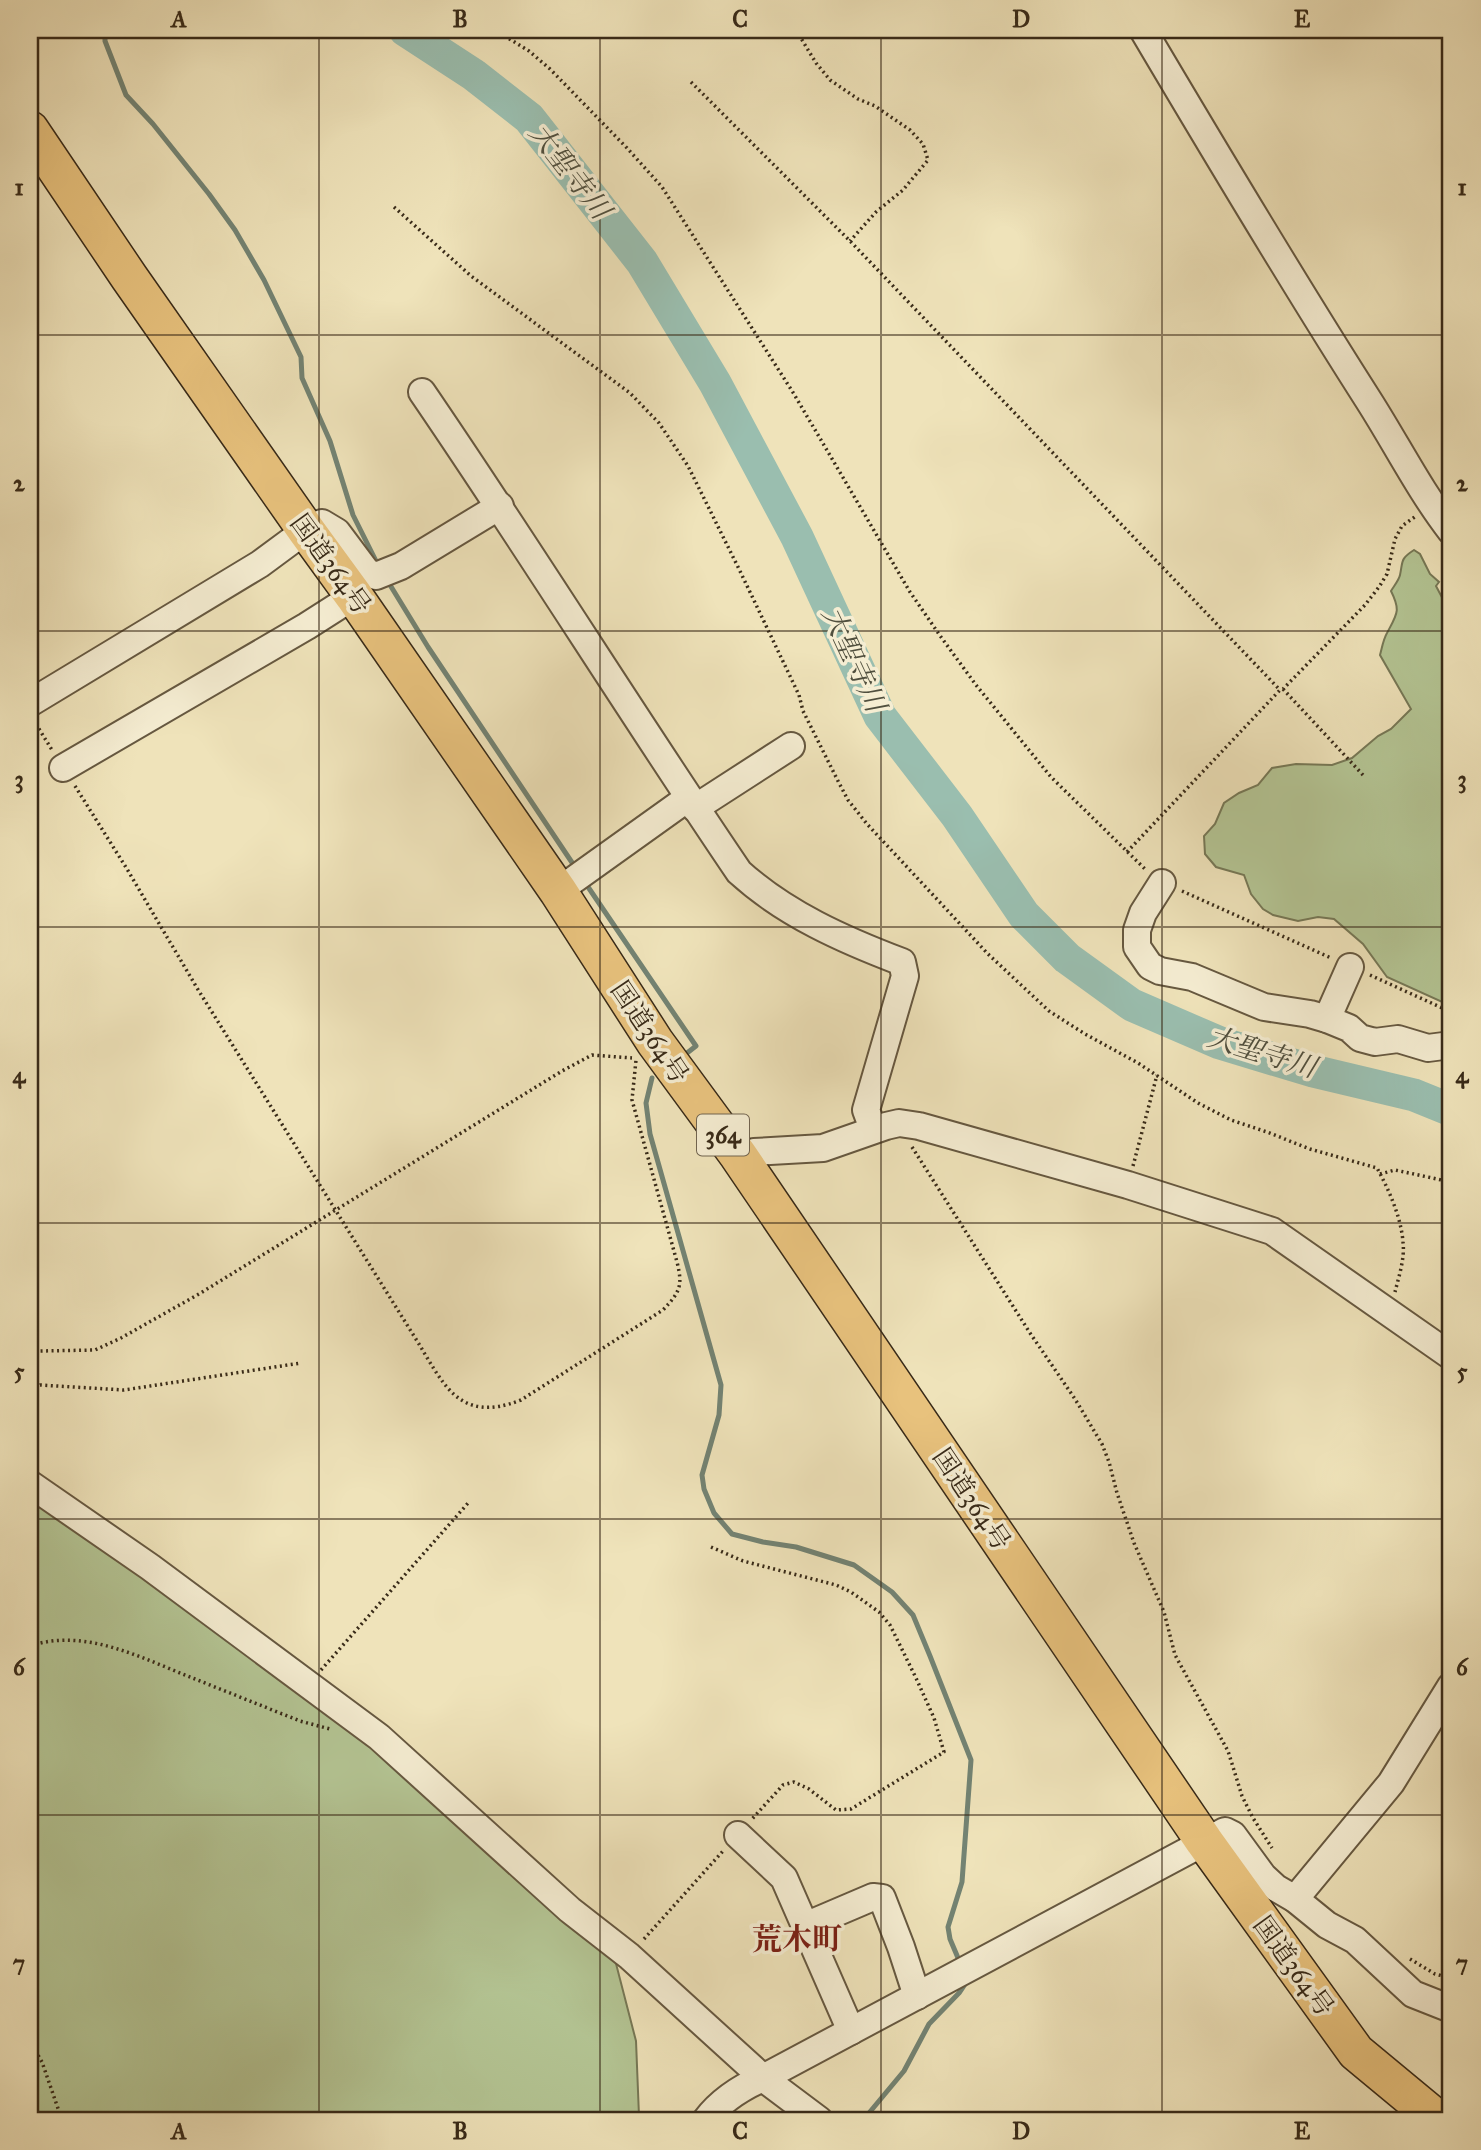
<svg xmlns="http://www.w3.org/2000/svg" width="1481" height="2150" font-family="'IM FELL Great Primer','Noto Serif JP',serif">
  <rect width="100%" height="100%" fill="#efe3ba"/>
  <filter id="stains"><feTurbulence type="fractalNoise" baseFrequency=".00286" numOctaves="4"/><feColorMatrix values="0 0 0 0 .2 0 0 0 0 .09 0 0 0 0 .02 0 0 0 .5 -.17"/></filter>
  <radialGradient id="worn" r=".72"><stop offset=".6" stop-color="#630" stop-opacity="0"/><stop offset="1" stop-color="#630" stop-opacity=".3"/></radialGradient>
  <g fill="#b4c594" stroke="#767856" stroke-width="2">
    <path d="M 1414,550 L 1420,554 L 1430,574 L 1439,582 L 1436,586 L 1446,605 L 1451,607 L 1451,1006 L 1387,977 L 1363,944 L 1334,919 L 1318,917 L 1298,921 L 1273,915 L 1263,909 L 1251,894 L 1244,875 L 1216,867 L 1205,854 L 1204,836 L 1215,824 L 1224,803 L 1239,793 L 1258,785 L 1272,768 L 1296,764 L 1332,765 L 1352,758 L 1378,736 L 1391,729 L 1411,709 L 1380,655 C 1382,648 1383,640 1387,633 C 1397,614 1401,611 1391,591 C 1394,586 1399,580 1400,575 C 1403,561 1400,559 1414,550 Z"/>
    <polygon points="30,1491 306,1692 613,1952 636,2041 639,2116 658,2120 30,2120"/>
  </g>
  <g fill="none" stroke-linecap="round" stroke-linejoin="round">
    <g stroke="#738373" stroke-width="5">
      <polyline points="105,30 105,41 126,95 153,124 209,194 235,230 264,280 301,357 302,378 330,441 353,515 378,565"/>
      <polyline points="387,580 428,647 577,870"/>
      <polyline points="584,881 696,1046 687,1053"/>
      <polyline points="652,1078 646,1103 650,1134 721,1385 719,1415 702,1475 704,1489 714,1513 732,1534 763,1542 796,1547 854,1565 892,1592 913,1615 930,1656 971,1760 962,1882 948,1927 950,1939 961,1965"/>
      <polyline points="875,2120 869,2113 904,2071 929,2024 959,1993 967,1981"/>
    </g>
    <polyline stroke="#9abeaf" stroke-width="33" points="405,30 474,75 529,118 642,262 715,383 797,537 880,716 957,816 1024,915 1067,958 1132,1005 1220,1043 1313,1071 1414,1095 1451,1110"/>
    <g stroke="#665840" stroke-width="30">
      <g id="minor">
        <path d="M 1143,30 C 1217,155 1291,279 1369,401 C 1397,445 1420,491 1451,531"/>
        <path d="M 422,392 C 530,550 631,713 739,872 C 785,914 844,940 902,962 L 905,976 L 866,1110 L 873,1129"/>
        <polyline points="30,703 260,564 306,530 322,523 337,532 367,572 376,576 401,566 500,506"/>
        <polyline points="63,768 307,626 354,596"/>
        <polyline points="695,808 791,746"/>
        <polyline points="1162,883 1143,913 1137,930 1137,947 1150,966 1160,971 1192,977 1264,1007 1310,1014 1327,1019 1349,1028 1360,1038 1375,1042 1398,1039 1428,1048 1451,1045"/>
        <polyline points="558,891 688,798"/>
        <polyline points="1327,1019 1350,967"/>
        <polyline points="738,1155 754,1152 823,1148 886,1126 899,1123 919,1126 1128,1185 1272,1231 1451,1356"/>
        <polyline points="30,1484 150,1567 379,1737 570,1910 629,1956 763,2078 819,2120"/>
        <polyline points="738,1835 784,1878 851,2031"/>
        <polyline points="1295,1899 1391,1783 1451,1686"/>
        <polyline points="805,1926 873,1897 882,1898 901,1947 917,1996"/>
        <path d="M 706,2120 C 721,2100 740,2088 763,2078 L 1225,1831 L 1233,1835 L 1263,1876 L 1276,1888 L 1295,1899 L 1327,1925 L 1355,1940 L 1413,1994 L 1451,2009"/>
      </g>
    </g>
    <g stroke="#382a18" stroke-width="40">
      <polyline id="highway" points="30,130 129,277 306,530 354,596 558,891 655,1042 738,1155 1204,1841 1356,2052 1438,2120"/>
    </g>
    <g stroke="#382a18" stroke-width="3.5" stroke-dasharray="2 3.5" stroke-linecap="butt">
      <polyline points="495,30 529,51 550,69 627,148 662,187 794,394 910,592 941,637 976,685 1051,777 1145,869"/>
      <polyline points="796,30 816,63 830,80 858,99 875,106 910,130 923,144 928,160 903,190 876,212 850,241"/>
      <polyline points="691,82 850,241 1280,690"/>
      <path d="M 394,207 L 471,276 L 630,393 L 659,423 L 688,466 L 739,569 L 799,695 L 803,711 L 839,783 L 848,800 L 867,824 L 988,954 L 1049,1011 L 1085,1034 L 1138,1063 L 1198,1103 L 1231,1120 L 1267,1132 L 1310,1149 L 1377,1168 C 1389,1190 1401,1217 1403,1242 C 1405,1258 1399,1276 1395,1292"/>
      <polyline points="1283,689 1363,775"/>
      <polyline points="36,724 52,750"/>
      <path d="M 75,786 L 127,869 L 197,988 L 414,1336 C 443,1382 457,1425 521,1400 L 663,1310 C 680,1292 683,1286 677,1262 L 632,1100 L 636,1060"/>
      <polyline points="1127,852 1280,690 1283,689 1365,605 1379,587 1387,574 1395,539 1402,526 1416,516"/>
      <polyline points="1182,891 1331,958"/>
      <polyline points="1370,975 1451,1012"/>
      <polyline points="912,1147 1030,1333 1075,1399 1102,1444 1109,1462 1117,1493 1134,1543 1164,1612 1175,1655 1228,1751 1242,1796 1253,1818 1272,1848"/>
      <polyline points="1133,1166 1157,1075"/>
      <polyline points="1380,1174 1395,1170 1451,1182"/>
      <polyline points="30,1354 40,1351 95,1350 121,1338 199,1294 562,1071 592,1055 632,1058"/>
      <polyline points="30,1390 40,1385 124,1390 301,1363"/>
      <polyline points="711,1547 743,1561 836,1585 851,1592 879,1612 890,1625 916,1678 934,1718 944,1752 851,1809 836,1810 809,1789 794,1782 783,1785 752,1819"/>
      <path d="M 30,1646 C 86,1627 143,1659 195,1679 C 230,1693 265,1707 300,1721 L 330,1729"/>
      <polyline points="321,1670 469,1502"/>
      <polyline points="644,1939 723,1851"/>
      <polyline points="1410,1959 1435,1974 1451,1978"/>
      <polyline points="30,2041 42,2062 62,2120"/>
    </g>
    <use href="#minor" stroke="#f5edd2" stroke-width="26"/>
    <use href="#highway" stroke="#e8c27d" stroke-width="37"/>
  </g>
  <path fill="none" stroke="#382a18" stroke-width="2" stroke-opacity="0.55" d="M 319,30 L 319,2120M 600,30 L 600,2120M 881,30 L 881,2120M 1162,30 L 1162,2120M 30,335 L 1451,335M 30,631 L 1451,631M 30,927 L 1451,927M 30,1223 L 1451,1223M 30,1519 L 1451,1519M 30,1815 L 1451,1815"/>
  <g text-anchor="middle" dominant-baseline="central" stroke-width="7" stroke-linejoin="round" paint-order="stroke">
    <rect fill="#f5edd2" stroke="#716450" stroke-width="2" x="697" y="1114.5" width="52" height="41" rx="5"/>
    <g font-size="24" font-weight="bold" fill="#382a18">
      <text x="723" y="1135">364</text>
    </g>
    <g font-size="26" fill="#382a18" stroke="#f5edd2">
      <text transform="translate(331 564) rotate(54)">国道364号</text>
      <text transform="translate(650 1032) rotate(56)">国道364号</text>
      <text transform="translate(972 1499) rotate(56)">国道364号</text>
      <text transform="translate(1294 1966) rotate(54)">国道364号</text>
    </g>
    <g font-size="28" font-style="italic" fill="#504f3e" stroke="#f5edd2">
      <text transform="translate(570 171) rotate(52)">大聖寺川</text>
      <text transform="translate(854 659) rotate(65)">大聖寺川</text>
      <text transform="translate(1262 1052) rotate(17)">大聖寺川</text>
    </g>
    <g font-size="30" font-weight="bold" fill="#7a1f14" stroke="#f5edd2">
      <text x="797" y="1939">荒木町</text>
    </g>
  </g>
  <rect width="1481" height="2150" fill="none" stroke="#efe3ba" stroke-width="77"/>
  <rect x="38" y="38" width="1404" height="2074" fill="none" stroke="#382a18" stroke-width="2.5"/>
  <g font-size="23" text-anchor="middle" font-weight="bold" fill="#382a18">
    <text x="179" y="27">A</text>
    <text x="460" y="27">B</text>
    <text x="740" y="27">C</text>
    <text x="1021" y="27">D</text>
    <text x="1302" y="27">E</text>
    <text x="19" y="195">1</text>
    <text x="1462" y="195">1</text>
    <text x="19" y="491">2</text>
    <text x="1462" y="491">2</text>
    <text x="19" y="787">3</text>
    <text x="1462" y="787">3</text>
    <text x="19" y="1083">4</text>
    <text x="1462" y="1083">4</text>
    <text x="19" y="1379">5</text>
    <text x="1462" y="1379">5</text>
    <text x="19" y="1675">6</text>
    <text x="1462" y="1675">6</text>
    <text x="19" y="1971">7</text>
    <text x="1462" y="1971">7</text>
    <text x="179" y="2139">A</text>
    <text x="460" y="2139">B</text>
    <text x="740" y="2139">C</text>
    <text x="1021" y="2139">D</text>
    <text x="1302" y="2139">E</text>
  </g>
  <rect width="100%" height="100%" filter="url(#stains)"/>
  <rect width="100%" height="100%" fill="url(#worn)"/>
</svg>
